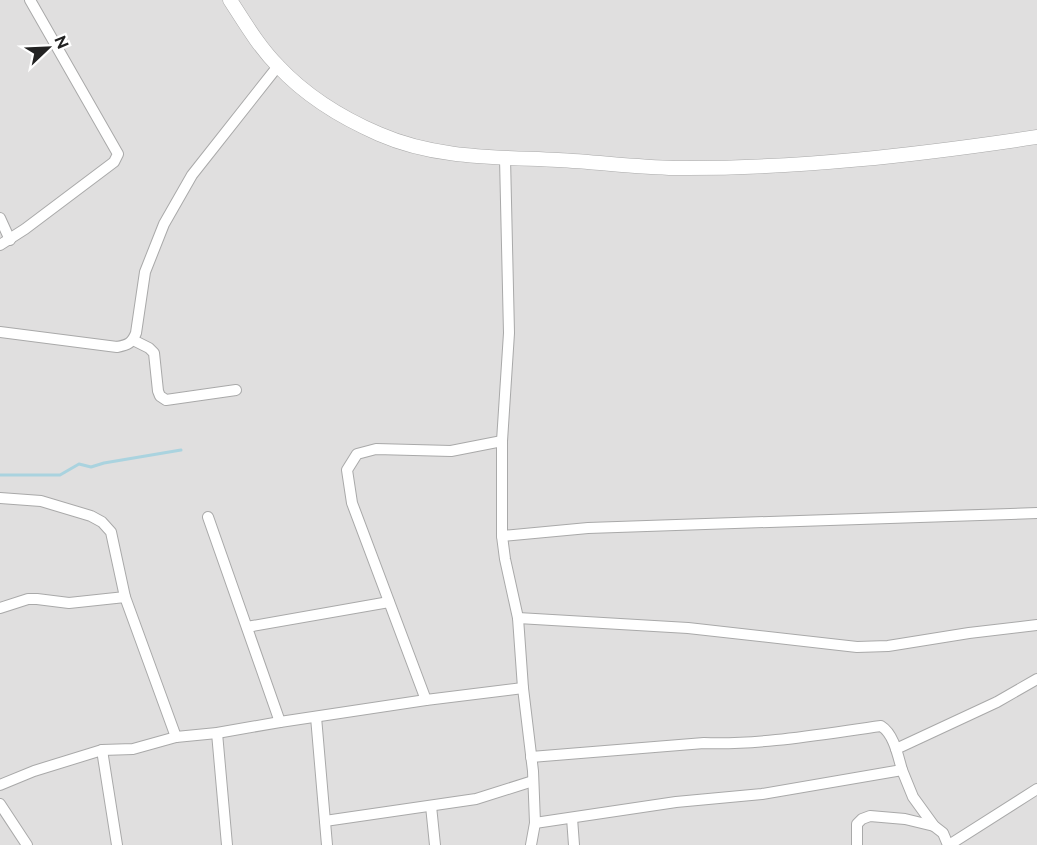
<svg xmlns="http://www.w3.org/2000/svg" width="1037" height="845" font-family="Raleway,sans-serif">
  <rect width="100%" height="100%" fill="#f2efe9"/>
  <rect fill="#e0dfdf" x="0" y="0" width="1037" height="845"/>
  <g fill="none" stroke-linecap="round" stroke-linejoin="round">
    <polyline stroke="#aad3df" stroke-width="3" points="0,475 60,475 79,464 91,467 104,463 181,450"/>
    <g stroke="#a9a9a9" stroke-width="12">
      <g id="minor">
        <polyline points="505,158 509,333 502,441 502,536 505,559 518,618 523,688 533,771 535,823 531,845"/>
        <polyline points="0,218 10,240"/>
        <polyline points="0,245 25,229 114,162 118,154 30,0"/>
        <path d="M 0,332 L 117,347 C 128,345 132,343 136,333 L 145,272 L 164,224 L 192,175 L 278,66"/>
        <polyline points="133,340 149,348 154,353 158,391 160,396 166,400 236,390"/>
        <polyline points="0,498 41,501 91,516 102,522 111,532 125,597 176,737"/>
        <polyline points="208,517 280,722"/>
        <polyline points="502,536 588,528 1037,513"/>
        <polyline points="0,608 28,599 37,599 69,603 125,597"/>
        <polyline points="518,618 688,628 857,647 888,646 969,633 1037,625"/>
        <polyline points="247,627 389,602"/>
        <polyline points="426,700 352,503 347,470 357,454 376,449 451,451 502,441"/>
        <polyline points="316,717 327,845"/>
        <polyline points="217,733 227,845"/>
        <polyline points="896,749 997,702 1037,679"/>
        <polyline points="102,750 117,845"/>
        <path d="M 531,757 L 704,743 C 763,745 822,734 881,726 C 894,734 898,756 902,770"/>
        <polyline points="0,785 34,771 102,750 133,749 176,737 217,733 280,722 426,700 523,688"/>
        <polyline points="0,804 27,845"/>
        <polyline points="431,806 435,845"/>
        <polyline points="572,818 574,845"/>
        <polyline points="325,821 476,799 533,781"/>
        <polyline points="535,823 676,802 762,794 902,770 913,797 934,826 943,833 948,845"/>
        <polyline points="857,845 857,824 862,819 870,816 905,819 934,826"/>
        <polyline points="949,845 1037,789"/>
      </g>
    </g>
    <g stroke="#a9a9a9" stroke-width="15">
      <path id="tertiary" d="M 230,0 C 245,23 259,47 278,66 C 306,96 342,118 379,134 C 436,159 497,157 558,160 C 597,162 636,167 675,168 C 797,169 917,155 1037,137"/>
    </g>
    <use href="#minor" stroke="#fff" stroke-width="10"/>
    <use href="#tertiary" stroke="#fff" stroke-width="14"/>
  </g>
  <g transform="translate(48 48) rotate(67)" stroke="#ffffff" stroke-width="4.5" paint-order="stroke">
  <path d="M0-4.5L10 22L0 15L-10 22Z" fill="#222222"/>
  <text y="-9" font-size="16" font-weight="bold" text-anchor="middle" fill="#222222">N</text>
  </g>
</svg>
